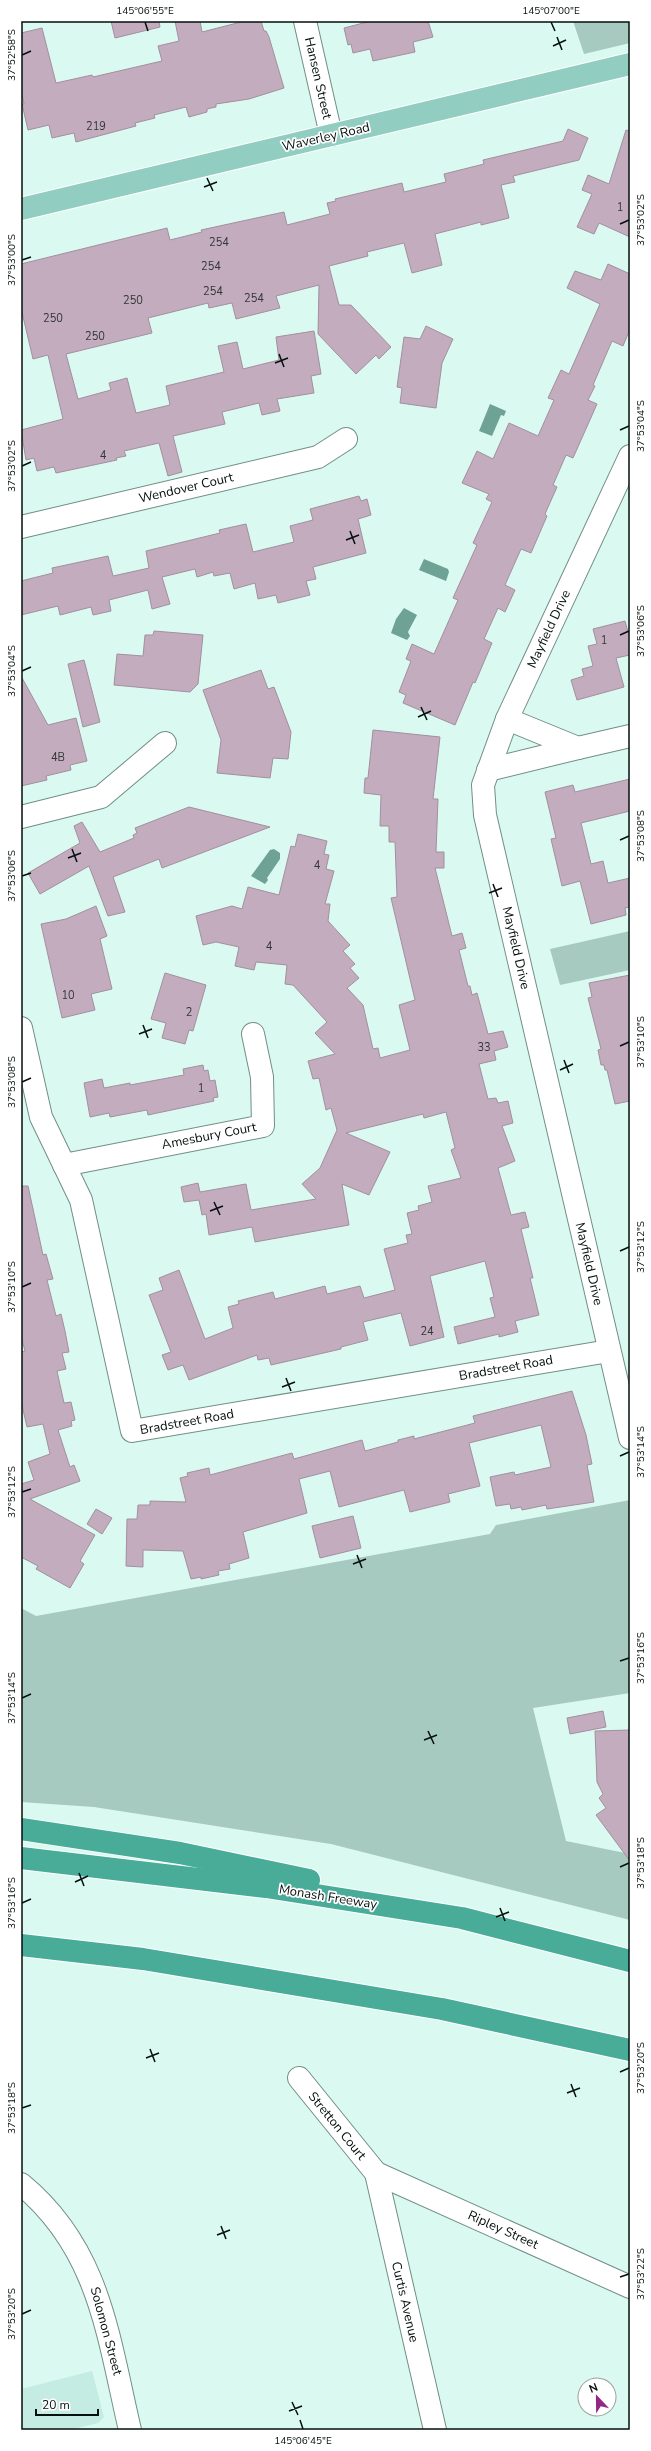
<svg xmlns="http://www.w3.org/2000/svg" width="651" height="2451" font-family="'Nunito Sans',sans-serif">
  <rect width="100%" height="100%" fill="#daf9f0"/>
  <polygon fill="#c4ece2" points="92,2371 104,2417 98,2423 69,2430 21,2430 21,2389"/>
  <g fill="#a6c9c0">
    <polygon points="573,21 630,21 630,43 584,54"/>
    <polygon points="630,931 630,970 560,985 550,949"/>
    <polygon points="630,1500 630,1693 533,1708 566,1841 630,1854 630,1920 331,1844 94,1807 21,1802 21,1608 36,1616 490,1534 496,1525"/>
  </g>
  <g fill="#6ea295">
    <polygon points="490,404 506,411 504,416 501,415 492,436 479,431"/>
    <polygon points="424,559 448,569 449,572 446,581 419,570"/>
    <polygon points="404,608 417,615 408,632 410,636 407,640 391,633 396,619"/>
    <polygon points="274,849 280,853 280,859 267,878 268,880 265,884 251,876 270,850"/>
  </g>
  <g fill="#c2acbd" stroke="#a38f9f">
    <polygon points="111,21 159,21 160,27 115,38"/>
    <polygon points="175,21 200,21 202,32 245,21 261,21 264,31 266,31 269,37 284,88 249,99 216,104 216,107 207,109 207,112 189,117 186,107 154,115 155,118 135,123 136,126 76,142 74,133 52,138 49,125 28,130 22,104 24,104 21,90 21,33 42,28 56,83 92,75 93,77 162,61 158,46 179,41"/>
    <polygon points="371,21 428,21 433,37 413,42 415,52 373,61 370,49 353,53 351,44 348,45 344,28"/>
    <polygon points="568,129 588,138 579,160 513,176 515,182 501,185 509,218 481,225 481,222 435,234 442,265 412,273 404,243 367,252 368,256 329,266 339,305 351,305 391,347 379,359 376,355 356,374 318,334 319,285 276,296 280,308 236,319 232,303 209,308 208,303 148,318 152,333 66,354 78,399 111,390 109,383 127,378 136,413 170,405 166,386 224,372 218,346 237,342 243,369 279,360 276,337 314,331 321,374 311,376 314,393 277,399 280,411 262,415 259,403 222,412 225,424 173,436 182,472 168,476 159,443 124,451 126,456 116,458 117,460 56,473 54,467 37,471 34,458 26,460 21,430 63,419 48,355 33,359 21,308 21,264 167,228 170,240 202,232 201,230 284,212 287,225 330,214 327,203 336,201 335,199 402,183 404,192 446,182 444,174 484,164 483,160 563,141"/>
    <polygon points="626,130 630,131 630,237 599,223 594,234 577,227 592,194 582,190 588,175 609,184"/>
    <polygon points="608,264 630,274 630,329 623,346 612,341 593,385 595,386 588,400 597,404 573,458 566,455 553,485 557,487 545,514 547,516 531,553 521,549 505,585 515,590 505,612 498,608 484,639 492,643 475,683 473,682 455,725 403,703 406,695 399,692 411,661 406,659 412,644 434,654 458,600 453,598 477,545 473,543 492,502 486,499 489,494 462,483 477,451 493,459 509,423 538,436 554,400 548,398 561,370 569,374 600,304 567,288 575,271 601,280"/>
    <polygon points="426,326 453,339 442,363 436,408 400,403 402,388 397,387 404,337 420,339"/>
    <polygon points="359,496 361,501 367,499 371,515 358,519 366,553 313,567 316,579 306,581 310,595 278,603 276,595 258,599 255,583 234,589 230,573 214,576 213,572 197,577 195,569 162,577 170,604 152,609 148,590 109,600 111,611 93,615 91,607 60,615 58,606 21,615 21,581 53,573 52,568 108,556 113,576 149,568 146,551 220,533 219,530 246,524 253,552 294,542 290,526 313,520 310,509"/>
    <polygon points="625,621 630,639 630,655 616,658 624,687 577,700 571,680 584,676 582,669 593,666 588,646 597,644 593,629"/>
    <polygon points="154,631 203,635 198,684 190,692 114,685 117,654 143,656 145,635 153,635"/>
    <polygon points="84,660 100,722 83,727 68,664"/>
    <polygon points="261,670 268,689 274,687 291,732 288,759 273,758 270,778 217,773 221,740 203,690"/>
    <polygon points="21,676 48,725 76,718 87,761 70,765 71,770 46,776 47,780 21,786"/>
    <polygon points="373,730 440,737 433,799 438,799 436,852 444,852 444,868 435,868 452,936 462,933 466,948 459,950 468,986 470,986 472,995 477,993 488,1034 503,1031 508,1047 494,1051 496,1060 479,1064 488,1099 496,1098 498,1103 508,1101 513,1123 502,1126 515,1161 498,1168 511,1215 525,1212 529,1227 521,1229 533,1278 530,1278 539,1315 515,1321 518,1332 499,1337 499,1334 458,1344 454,1327 495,1317 490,1298 494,1297 485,1261 430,1276 444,1337 410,1346 401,1313 363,1322 368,1340 341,1347 341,1349 271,1365 269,1358 258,1360 257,1355 189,1380 183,1365 168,1370 162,1355 171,1352 149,1295 163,1290 159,1278 179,1270 205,1339 233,1328 228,1307 239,1304 238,1301 273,1292 275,1299 325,1286 327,1294 360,1286 364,1298 395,1290 384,1249 408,1243 406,1235 412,1234 407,1213 419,1210 418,1206 432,1202 428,1186 461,1178 451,1150 455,1148 446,1112 424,1118 423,1114 346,1133 390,1152 369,1195 342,1184 349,1225 255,1242 252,1227 209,1235 206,1214 202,1215 199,1200 184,1202 181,1187 198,1183 200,1192 246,1184 251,1210 316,1199 302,1184 320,1168 337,1130 331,1108 326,1110 319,1078 313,1079 308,1061 335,1054 315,1033 327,1022 293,985 285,984 287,965 256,962 254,970 235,966 239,947 216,942 203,945 196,916 232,906 242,909 248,887 279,895 291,846 295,847 298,834 327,841 324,854 329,855 326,869 334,871 325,904 330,904 328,921 350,945 343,951 355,964 350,968 359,978 347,988 363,1005 373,1049 378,1048 380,1058 410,1050 399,1005 415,1000 391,898 397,897 395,842 389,842 389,826 380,826 381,795 364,793 365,778 368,778"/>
    <polygon points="630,779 630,811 581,823 591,864 603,861 608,883 630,878 630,907 625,908 626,915 591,924 580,881 562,886 551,839 556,838 545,792 573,785 575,792"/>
    <polygon points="189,807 270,827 162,868 159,859 113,877 125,912 108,916 89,866 40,894 28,873 80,843 74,826 82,822 100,852 134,838 133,835 137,833 135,828"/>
    <polygon points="96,906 107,936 100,939 112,989 91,994 95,1010 62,1018 41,924 66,919"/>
    <polygon points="165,973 206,985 193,1031 189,1030 185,1044 162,1038 166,1023 151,1019"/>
    <polygon points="630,975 630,1101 615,1104 607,1070 605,1070 604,1065 601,1065 598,1050 601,1049 588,998 592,997 589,983"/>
    <polygon points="203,1065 204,1071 208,1070 210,1081 215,1080 218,1097 213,1098 214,1101 148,1115 147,1110 110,1117 109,1113 90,1117 84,1083 102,1079 104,1088 130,1083 130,1085 184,1075 183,1069"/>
    <polygon points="21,1186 28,1186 43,1255 46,1254 53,1279 47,1280 56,1316 61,1314 65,1331 69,1352 62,1353 66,1369 57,1371 64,1403 71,1402 75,1420 71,1421 72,1426 58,1430 70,1467 74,1465 80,1481 30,1499 95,1535 80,1561 84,1564 70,1588 36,1569 38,1566 21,1557 21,1484 34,1480 28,1462 50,1454 43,1424 27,1427 21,1401 21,1352 25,1351 21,1336"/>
    <polygon points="572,1391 586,1435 592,1464 587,1465 594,1502 547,1509 546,1505 522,1510 521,1507 511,1509 510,1504 496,1506 490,1477 514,1472 515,1475 551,1467 541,1425 469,1443 480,1486 448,1494 450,1502 410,1512 404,1490 339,1507 330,1471 299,1479 307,1513 243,1532 249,1558 229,1564 230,1569 218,1571 219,1575 201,1579 201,1577 191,1579 183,1551 143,1550 143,1567 126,1566 127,1519 137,1519 138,1505 150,1505 150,1501 186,1502 180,1478 188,1476 187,1473 209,1468 210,1475 292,1453 294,1459 362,1440 365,1451 398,1442 398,1440 414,1436 414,1439 475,1423 473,1416"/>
    <polygon points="96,1509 112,1518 102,1534 87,1524"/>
    <polygon points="353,1516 361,1548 320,1558 312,1526"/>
    <polygon points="603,1711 606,1727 570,1734 567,1718"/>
    <polygon points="630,1730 630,1861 596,1815 606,1808 599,1798 603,1794 597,1782 595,1731"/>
  </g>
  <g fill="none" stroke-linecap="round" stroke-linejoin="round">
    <g stroke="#728e87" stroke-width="24">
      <g id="street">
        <polyline points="305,21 331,135"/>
        <polyline points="630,456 507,719 483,785 485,815 630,1438"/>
        <polyline points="21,527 318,457 346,439"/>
        <polyline points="578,748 630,736"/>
        <polyline points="488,770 578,748 507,719"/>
        <polyline points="21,817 101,797 165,743"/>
        <polyline points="21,1028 41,1117 81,1200 132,1431 609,1351"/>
        <polyline points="64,1165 263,1126 262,1077 253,1034"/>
        <polyline points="299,2078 376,2173 435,2430"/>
        <polyline points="376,2173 630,2287"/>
        <path d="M 21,2184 C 100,2249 108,2337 130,2430"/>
      </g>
    </g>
    <g stroke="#fff" stroke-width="24">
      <polyline id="primary" points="21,209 630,64"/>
    </g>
    <g stroke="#fff" stroke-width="24">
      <g id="highway">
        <polyline points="21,1829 180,1853 309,1880"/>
        <polyline points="21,1858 266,1887 462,1918 630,1961"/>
        <polyline points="21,1945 143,1959 442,2009 630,2050"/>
      </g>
    </g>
    <use href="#street" stroke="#fff" stroke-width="22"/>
    <use href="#primary" stroke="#92cdc1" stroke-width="22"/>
    <use href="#highway" stroke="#49ac98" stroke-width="22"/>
  </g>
  <path fill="none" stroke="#050f0d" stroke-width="1.5" d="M 145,22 L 148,31M 551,22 L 555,31M 557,37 L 562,50M 553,46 L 566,40M 22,55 L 31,51M 207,178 L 213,191M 204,187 L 217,182M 620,224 L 629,220M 22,260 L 31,257M 279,354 L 284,367M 275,363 L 288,358M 620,430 L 629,426M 22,466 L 31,462M 350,531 L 355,544M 346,540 L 359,535M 620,635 L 629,631M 22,671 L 31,667M 421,707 L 427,720M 418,717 L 431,711M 620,840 L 629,836M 72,849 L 77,862M 68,858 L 81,853M 22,876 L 31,873M 493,884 L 498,897M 489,893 L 502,888M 143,1025 L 148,1038M 139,1034 L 152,1029M 620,1046 L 629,1042M 564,1060 L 569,1073M 560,1070 L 573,1064M 22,1082 L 31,1078M 214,1202 L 220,1215M 210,1211 L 223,1206M 620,1251 L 629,1247M 22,1287 L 31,1283M 286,1378 L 291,1391M 282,1387 L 295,1382M 620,1456 L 629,1452M 22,1492 L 31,1489M 357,1555 L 362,1568M 353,1564 L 366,1559M 620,1661 L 629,1658M 22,1698 L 31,1694M 428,1731 L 434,1744M 424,1740 L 437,1735M 620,1867 L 629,1863M 79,1873 L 84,1886M 75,1882 L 88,1876M 22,1903 L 31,1899M 500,1908 L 505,1921M 496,1917 L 509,1912M 150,2049 L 155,2062M 146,2058 L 159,2053M 620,2072 L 629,2068M 571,2084 L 576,2097M 567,2093 L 580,2088M 22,2108 L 31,2105M 221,2226 L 226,2239M 217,2235 L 230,2230M 620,2277 L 629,2274M 22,2314 L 31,2310M 292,2402 L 298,2415M 289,2411 L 302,2406M 300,2420 L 303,2429"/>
  <g text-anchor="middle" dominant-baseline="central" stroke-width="3.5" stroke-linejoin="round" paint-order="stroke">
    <g font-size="11" fill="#343639">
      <text x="96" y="126">219</text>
      <text x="620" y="207">1</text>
      <text x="219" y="242">254</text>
      <text x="211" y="266">254</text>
      <text x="213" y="291">254</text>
      <text x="254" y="298">254</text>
      <text x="133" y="300">250</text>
      <text x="53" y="318">250</text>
      <text x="95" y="336">250</text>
      <text x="103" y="455">4</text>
      <text x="604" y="640">1</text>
      <text x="58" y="757">4B</text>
      <text x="317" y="865">4</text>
      <text x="269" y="946">4</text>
      <text x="68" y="995">10</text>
      <text x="189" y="1012">2</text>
      <text x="484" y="1047">33</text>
      <text x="201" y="1088">1</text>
      <text x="427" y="1331">24</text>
    </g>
    <g font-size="13" fill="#050f0d" stroke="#fff">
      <text transform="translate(318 78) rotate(77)">Hansen Street</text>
      <text transform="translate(326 137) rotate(-13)">Waverley Road</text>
      <text transform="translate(186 488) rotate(-13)">Wendover Court</text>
      <text transform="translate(549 629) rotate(-65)">Mayfield Drive</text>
      <text transform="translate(516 948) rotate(77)">Mayfield Drive</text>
      <text transform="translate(209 1136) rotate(-11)">Amesbury Court</text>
      <text transform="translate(589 1264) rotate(77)">Mayfield Drive</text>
      <text transform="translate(506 1368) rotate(-10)">Bradstreet Road</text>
      <text transform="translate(187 1422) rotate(-10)">Bradstreet Road</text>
      <text transform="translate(328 1897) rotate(9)">Monash Freeway</text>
      <text transform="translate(337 2126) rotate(51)">Stretton Court</text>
      <text transform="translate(503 2230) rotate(24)">Ripley Street</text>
      <text transform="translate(405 2302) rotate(77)">Curtis Avenue</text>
      <text transform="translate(106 2331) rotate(75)">Solomon Street</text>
    </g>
  </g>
  <rect width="651" height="2451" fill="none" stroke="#ffffff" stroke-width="44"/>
  <g transform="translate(597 2397) rotate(338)"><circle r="19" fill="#ffffff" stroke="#9b9f9e"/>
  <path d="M0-3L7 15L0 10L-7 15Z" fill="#942687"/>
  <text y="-6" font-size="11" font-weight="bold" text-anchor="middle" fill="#050f0d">N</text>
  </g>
  <path d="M36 2409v6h62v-6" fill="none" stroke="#050f0d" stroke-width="2"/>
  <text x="42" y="2409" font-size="12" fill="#050f0d" stroke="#ffffff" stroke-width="3" paint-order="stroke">20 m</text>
  <rect x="22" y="22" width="607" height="2407" fill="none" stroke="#050f0d" stroke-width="1.5"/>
  <g font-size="10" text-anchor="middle" fill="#050f0d">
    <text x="145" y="14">145°06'55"E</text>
    <text x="551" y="14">145°07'00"E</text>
    <text transform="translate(11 55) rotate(-90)" y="4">37°52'58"S</text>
    <text transform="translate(640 220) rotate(-90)" y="4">37°53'02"S</text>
    <text transform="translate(11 260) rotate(-90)" y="4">37°53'00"S</text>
    <text transform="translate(640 426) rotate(-90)" y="4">37°53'04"S</text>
    <text transform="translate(11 466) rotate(-90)" y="4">37°53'02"S</text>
    <text transform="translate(640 631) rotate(-90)" y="4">37°53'06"S</text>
    <text transform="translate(11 671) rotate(-90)" y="4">37°53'04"S</text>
    <text transform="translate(640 836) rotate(-90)" y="4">37°53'08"S</text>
    <text transform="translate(11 876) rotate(-90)" y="4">37°53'06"S</text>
    <text transform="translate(640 1042) rotate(-90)" y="4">37°53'10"S</text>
    <text transform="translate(11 1082) rotate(-90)" y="4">37°53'08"S</text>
    <text transform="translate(640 1247) rotate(-90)" y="4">37°53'12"S</text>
    <text transform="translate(11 1287) rotate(-90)" y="4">37°53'10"S</text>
    <text transform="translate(640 1452) rotate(-90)" y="4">37°53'14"S</text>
    <text transform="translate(11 1492) rotate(-90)" y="4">37°53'12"S</text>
    <text transform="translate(640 1658) rotate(-90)" y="4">37°53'16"S</text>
    <text transform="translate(11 1698) rotate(-90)" y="4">37°53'14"S</text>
    <text transform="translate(640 1863) rotate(-90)" y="4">37°53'18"S</text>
    <text transform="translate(11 1903) rotate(-90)" y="4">37°53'16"S</text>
    <text transform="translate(640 2068) rotate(-90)" y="4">37°53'20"S</text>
    <text transform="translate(11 2108) rotate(-90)" y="4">37°53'18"S</text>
    <text transform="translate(640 2274) rotate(-90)" y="4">37°53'22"S</text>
    <text transform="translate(11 2314) rotate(-90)" y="4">37°53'20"S</text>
    <text x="303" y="2444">145°06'45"E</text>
  </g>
</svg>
